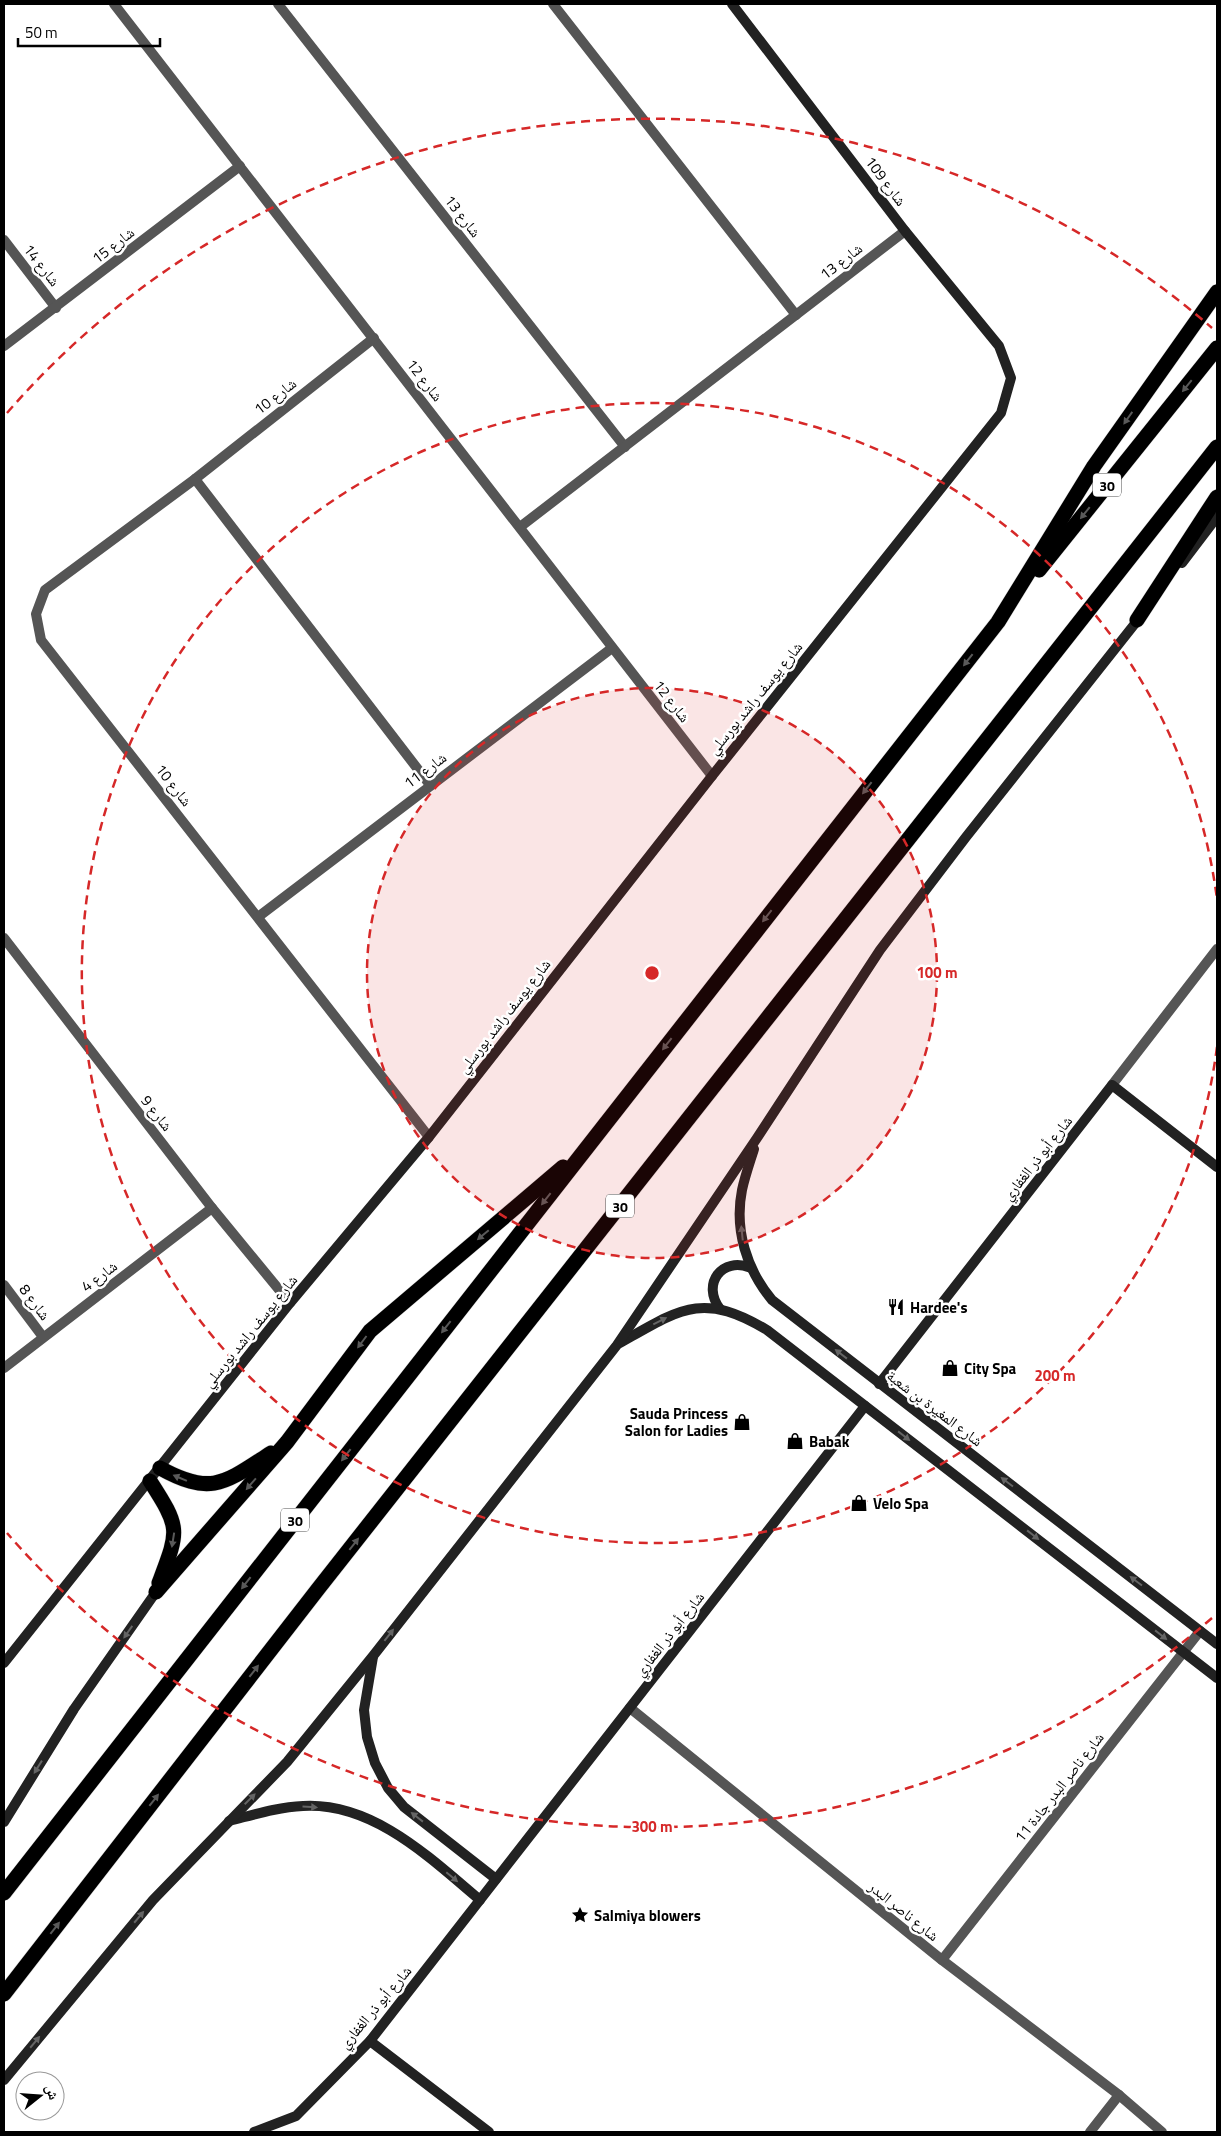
<svg xmlns="http://www.w3.org/2000/svg" width="1221" height="2136" font-family="'Titillium Web','Noto Naskh Arabic',sans-serif">
  <rect width="100%" height="100%" fill="#fff"/>
  <g fill="none" stroke-linecap="round" stroke-linejoin="round">
    <g stroke="#dbdbdb" stroke-width="16">
      <g id="highway">
        <polyline points="1039,570 1217,348"/>
        <polyline points="1137,620 1217,497"/>
        <path d="M 160,1468 C 212,1497 226,1482 271,1453"/>
        <path d="M 150,1481 C 181,1529 179,1530 159,1583"/>
        <polyline points="156,1592 287,1442 370,1331 563,1167"/>
        <polyline points="4,1893 998,622 1094,466 1217,292"/>
        <polyline points="4,1994 318,1589 1217,447"/>
      </g>
    </g>
    <g stroke="#555" stroke-width="10">
      <polyline points="114,4 712,776"/>
      <polyline points="278,4 625,447"/>
      <polyline points="553,4 796,315"/>
      <polyline points="4,240 56,308"/>
      <polyline points="374,338 195,479 45,590 36,614 41,640 429,1137"/>
      <polyline points="4,346 240,166"/>
      <polyline points="195,479 430,785"/>
      <polyline points="520,527 905,231"/>
      <polyline points="258,917 612,648"/>
      <polyline points="4,938 212,1208 290,1303"/>
      <polyline points="1112,1085 1217,949"/>
      <polyline points="4,1285 43,1337"/>
      <polyline points="4,1368 212,1208"/>
      <polyline points="630,1708 942,1960 1119,2095 1162,2132"/>
      <polyline points="942,1960 1200,1631"/>
      <polyline points="1090,2132 1119,2095"/>
    </g>
    <g stroke="#222" stroke-width="10">
      <polyline points="1182,563 1217,517"/>
      <path d="M 754,1149 C 750,1162 745,1176 742,1190 C 734,1230 747,1270 772,1300 L 1217,1644"/>
      <path d="M 720,1309 C 701,1284 722,1256 751,1268"/>
      <path d="M 620,1343 C 680,1309 702,1291 767,1330 L 1217,1678"/>
      <polyline points="879,1384 1112,1085 1217,1167"/>
      <polyline points="373,1657 364,1710 367,1737 375,1763 388,1788 404,1807 496,1879"/>
      <polyline points="4,1663 290,1303 429,1137 712,776 1001,413 1011,378 999,346 905,231 732,4"/>
      <path d="M 229,1821 C 253,1815 278,1807 303,1806 C 373,1802 430,1858 480,1900"/>
      <polyline points="4,1822 74,1709 156,1592"/>
      <polyline points="370,2041 489,2132"/>
      <polyline points="4,2080 153,1900 287,1762 373,1656 617,1345 757,1138 880,950 966,837 1141,616"/>
      <polyline points="254,2132 296,2116 370,2041 865,1406"/>
    </g>
    <use href="#highway" stroke="#000" stroke-width="15"/>
  </g>
  <defs><path id="oneway-solid" d="M-6-.8H1V-3.2L6.5 0L1 3.2V.8H-6Z" transform="scale(1.25)"/></defs>
  <g fill="#595959">
    <use href="#oneway-solid" transform="translate(1187 386) rotate(129)"/>
    <use href="#oneway-solid" transform="translate(1128 418) rotate(125)"/>
    <use href="#oneway-solid" transform="translate(1085 513) rotate(129)"/>
    <use href="#oneway-solid" transform="translate(968 660) rotate(128)"/>
    <use href="#oneway-solid" transform="translate(867 788) rotate(128)"/>
    <use href="#oneway-solid" transform="translate(767 916) rotate(128)"/>
    <use href="#oneway-solid" transform="translate(667 1044) rotate(128)"/>
    <use href="#oneway-solid" transform="translate(546 1199) rotate(128)"/>
    <use href="#oneway-solid" transform="translate(483 1235) rotate(140)"/>
    <use href="#oneway-solid" transform="translate(446 1327) rotate(128)"/>
    <use href="#oneway-solid" transform="translate(362 1342) rotate(127)"/>
    <use href="#oneway-solid" transform="translate(346 1455) rotate(128)"/>
    <use href="#oneway-solid" transform="translate(180 1478) rotate(-157)"/>
    <use href="#oneway-solid" transform="translate(251 1484) rotate(131)"/>
    <use href="#oneway-solid" transform="translate(173 1540) rotate(99)"/>
    <use href="#oneway-solid" transform="translate(354 1544) rotate(-52)"/>
    <use href="#oneway-solid" transform="translate(246 1583) rotate(128)"/>
    <use href="#oneway-solid" transform="translate(254 1671) rotate(-52)"/>
    <use href="#oneway-solid" transform="translate(154 1800) rotate(-52)"/>
    <use href="#oneway-solid" transform="translate(55 1928) rotate(-52)"/>
  </g>
  <g fill="#646464">
    <use href="#oneway-solid" transform="translate(742 1233) rotate(-96)"/>
    <use href="#oneway-solid" transform="translate(660 1321) rotate(-27)"/>
    <use href="#oneway-solid" transform="translate(841 1354) rotate(-142)"/>
    <use href="#oneway-solid" transform="translate(904 1436) rotate(38)"/>
    <use href="#oneway-solid" transform="translate(1007 1482) rotate(-143)"/>
    <use href="#oneway-solid" transform="translate(1033 1535) rotate(38)"/>
    <use href="#oneway-solid" transform="translate(1136 1581) rotate(-143)"/>
    <use href="#oneway-solid" transform="translate(128 1632) rotate(125)"/>
    <use href="#oneway-solid" transform="translate(389 1635) rotate(-52)"/>
    <use href="#oneway-solid" transform="translate(1161 1635) rotate(38)"/>
    <use href="#oneway-solid" transform="translate(38 1767) rotate(122)"/>
    <use href="#oneway-solid" transform="translate(250 1799) rotate(-45)"/>
    <use href="#oneway-solid" transform="translate(310 1807) rotate(3)"/>
    <use href="#oneway-solid" transform="translate(417 1817) rotate(-142)"/>
    <use href="#oneway-solid" transform="translate(452 1877) rotate(40)"/>
    <use href="#oneway-solid" transform="translate(139 1917) rotate(-50)"/>
    <use href="#oneway-solid" transform="translate(35 2042) rotate(-50)"/>
  </g>
  <circle cx="652" cy="973" r="285" fill="#d62828" fill-opacity=".12"/>
  <g fill="none" stroke="#d62828" stroke-width="2.5" stroke-dasharray="9 6">
    <circle cx="652" cy="973" r="285"/>
    <path d="M1217 1047A570 570 0 1 1 1217 899"/>
    <path d="M1212 1618A854 854 0 0 1 7 1533M7 413A854 854 0 0 1 1212 328"/>
  </g>
  <defs>
    <g id="restaurant-bare" transform="scale(1.35)"><path d="M-5-6h1v4h1v-4h1v4h1v-4h1v5L-1.5 .5V6h-2V.5L-5-1ZM5-6V6H3V1.5H1.5Q1.5-4 5-6Z" fill="#000" stroke="#fff" stroke-width="2.5" paint-order="stroke"/></g>
    <g id="shop-bare" transform="scale(1.35)"><path d="M-5-2.5h2.3a2.7 3.5 0 0 1 5.4 0H5L5.5 6h-11ZM-1.5-2.5h3a1.5 2.3 0 0 0-3 0Z" fill="#000" stroke="#fff" stroke-width="2.5" paint-order="stroke"/></g>
    <g id="sight-bare" transform="scale(1.35)"><path d="M0-6L1.8-2.2L6-1.7L2.9 1.2L3.7 5.4L0 3.3L-3.7 5.4L-2.9 1.2L-6-1.7L-1.8-2.2Z" fill="#000" stroke="#fff" stroke-width="2.5" paint-order="stroke"/></g>
  </defs>
  <g fill-rule="evenodd">
    <use href="#restaurant-bare" x="896" y="1307"/>
    <use href="#shop-bare" x="950" y="1368"/>
    <use href="#shop-bare" x="742" y="1422"/>
    <use href="#shop-bare" x="795" y="1441"/>
    <use href="#shop-bare" x="859" y="1503"/>
    <use href="#sight-bare" x="580" y="1915"/>
  </g>
  <g text-anchor="middle" dominant-baseline="central" stroke-width="5" stroke-linejoin="round" paint-order="stroke">
    <g fill="#fff" stroke="#4c4c4c" stroke-width="1">
      <rect x="1093" y="473.5" width="28" height="23" rx="4"/>
      <rect x="606" y="1194.5" width="28" height="23" rx="4"/>
      <rect x="281" y="1508.5" width="28" height="23" rx="4"/>
    </g>
    <g font-size="14" font-weight="bold" fill="#000">
      <text x="1107" y="485">30</text>
      <text x="620" y="1206">30</text>
      <text x="295" y="1520">30</text>
    </g>
    <g font-size="15" fill="#000" stroke="#fff">
      <text transform="translate(886 181) rotate(53)">شارع 109</text>
      <text transform="translate(463 216) rotate(52)">شارع 13</text>
      <text transform="translate(113 245) rotate(-38)">شارع 15</text>
      <text transform="translate(841 261) rotate(-38)">شارع 13</text>
      <text transform="translate(42 265) rotate(52)">شارع 14</text>
      <text transform="translate(425 380) rotate(52)">شارع 12</text>
      <text transform="translate(275 396) rotate(-38)">شارع 10</text>
      <text transform="translate(755 698) rotate(-51)">شارع يوسف راشد بورسلي</text>
      <text transform="translate(672 701) rotate(52)">شارع 12</text>
      <text transform="translate(425 770) rotate(-37)">شارع 11</text>
      <text transform="translate(174 785) rotate(52)">شارع 10</text>
      <text transform="translate(504 1016) rotate(-52)">شارع يوسف راشد بورسلي</text>
      <text transform="translate(157 1113) rotate(52)">شارع 9</text>
      <text transform="translate(1037 1158) rotate(-52)">شارع أبو ذر الغفاري</text>
      <text transform="translate(99 1276) rotate(-37)">شارع 4</text>
      <text transform="translate(35 1302) rotate(53)">شارع 8</text>
      <text transform="translate(250 1331) rotate(-51)">شارع يوسف راشد بورسلي</text>
      <text transform="translate(935 1408) rotate(37)">شارع المغيرة بن شعبة</text>
      <text transform="translate(669 1634) rotate(-52)">شارع أبو ذر الغفاري</text>
      <text transform="translate(1059 1787) rotate(-52)">شارع ناصر البدر جادة 11</text>
      <text transform="translate(904 1911) rotate(39)">شارع ناصر البدر</text>
      <text transform="translate(375 2007) rotate(-50)">شارع أبو ذر الغفاري</text>
    </g>
    <g font-size="15" font-weight="bold" fill="#000" stroke="#fff" text-anchor="start">
      <text x="910" y="1307">Hardee's</text>
      <text x="964" y="1368">City Spa</text>
      <text x="728" y="1413" text-anchor="end">Sauda Princess<tspan x="728" dy="17">Salon for Ladies</tspan></text>
      <text x="809" y="1441">Babak</text>
      <text x="873" y="1503">Velo Spa</text>
      <text x="594" y="1915">Salmiya blowers</text>
    </g>
  </g>
  <circle cx="652" cy="973" r="8" fill="#d62828" stroke="#fff" stroke-width="2.5"/>
  <g font-size="15" text-anchor="middle" font-weight="bold" fill="#d62828" stroke="#fff" stroke-width="5" stroke-linejoin="round" paint-order="stroke">
    <text x="937" y="978">100 m</text>
    <text x="1055" y="1381">200 m</text>
    <text x="652" y="1832">300 m</text>
  </g>
  <rect width="1221" height="2136" fill="none" stroke="#000000" stroke-width="10"/>
  <g transform="translate(40 2096) rotate(73)"><circle r="24" fill="#ffffff" stroke="#999999"/>
  <path d="M0-4L9 19L0 12L-9 19Z" fill="#000000"/>
  <text y="-8" font-size="14" font-weight="bold" text-anchor="middle" fill="#000000">ش</text>
  </g>
  <path d="M18 38v8h142v-8" fill="none" stroke="#000000" stroke-width="2.5"/>
  <text x="25" y="38" font-size="15" fill="#000000" stroke="#ffffff" stroke-width="4" paint-order="stroke">50 m</text>
</svg>
